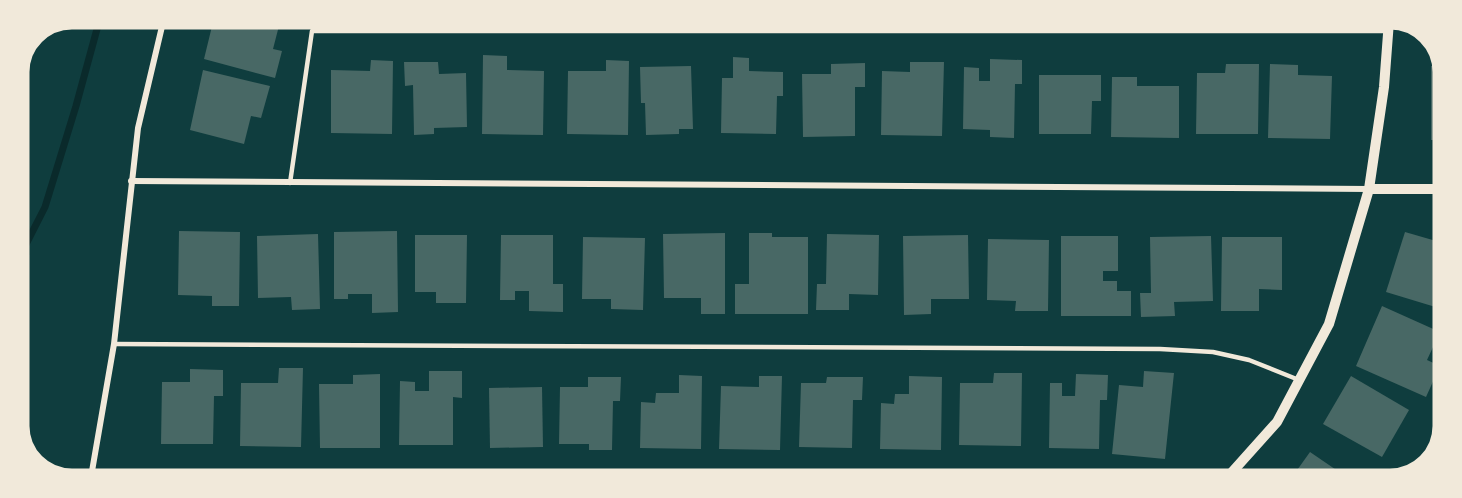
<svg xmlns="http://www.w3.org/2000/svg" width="1462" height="498" font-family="Barlow,sans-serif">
  <rect width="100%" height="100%" fill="#0f3d3e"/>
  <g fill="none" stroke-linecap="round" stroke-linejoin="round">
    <polyline stroke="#0a2a2b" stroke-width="7" points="18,260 45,207 76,106 100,18"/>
  </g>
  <g fill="#486865">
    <polygon points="214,18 281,18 273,49 282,51 275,78 204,59"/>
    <polygon points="483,55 507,56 507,70 544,71 543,135 482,134"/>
    <polygon points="733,57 749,58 749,71 783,72 783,96 777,96 776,134 721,133 722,78 733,78"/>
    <polygon points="990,59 1022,60 1022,84 1015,84 1014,138 990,137 990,130 963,129 964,67 979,68 979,81 990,81"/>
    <polygon points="371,60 393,61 392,134 331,133 331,70 370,71"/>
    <polygon points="606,60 629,61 628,135 567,134 568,71 606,71"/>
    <polygon points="404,62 438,62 439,74 466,73 467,127 434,128 434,134 414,135 413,85 405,86"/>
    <polygon points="910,62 944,62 942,136 881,135 882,71 910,72"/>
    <polygon points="865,63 865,87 855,87 855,136 803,137 802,74 831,74 831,64"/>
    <polygon points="1226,64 1259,64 1258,134 1196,134 1197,73 1225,73"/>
    <polygon points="1270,64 1298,65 1298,75 1332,76 1330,139 1268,138"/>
    <polygon points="691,66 693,129 679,129 679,134 646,135 645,103 641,103 640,67"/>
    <polygon points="1431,66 1443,66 1444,69 1443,140 1431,140"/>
    <polygon points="203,70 270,86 261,118 251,116 244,144 190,130"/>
    <polygon points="1039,75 1101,75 1101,101 1092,101 1091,134 1039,134"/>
    <polygon points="1112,77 1137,77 1137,86 1179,86 1179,138 1111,137"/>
    <polygon points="179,231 240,232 239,306 212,306 212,296 178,295"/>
    <polygon points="397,231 398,312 372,313 372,294 348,294 348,299 334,299 334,232"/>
    <polygon points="1405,232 1443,243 1442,309 1386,292"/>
    <polygon points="725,233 725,314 701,314 701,298 664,298 663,234"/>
    <polygon points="749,233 772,233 772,237 808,237 808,314 735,314 735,284 749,284"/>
    <polygon points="318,234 320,309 292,310 291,297 258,298 257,236"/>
    <polygon points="827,234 879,235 878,295 849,294 849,310 816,310 817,284 826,284"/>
    <polygon points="415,235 467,235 466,303 436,303 436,292 415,292"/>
    <polygon points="501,235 553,235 553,284 563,284 563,312 529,311 529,291 515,291 515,300 500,300"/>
    <polygon points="968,235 969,299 931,299 931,314 904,315 903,236"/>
    <polygon points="1061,236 1118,236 1118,271 1103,271 1103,281 1117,281 1117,291 1131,291 1131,316 1061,316"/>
    <polygon points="1211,236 1213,301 1174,302 1175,316 1141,317 1140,293 1151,293 1150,237"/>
    <polygon points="583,237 645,238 643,310 611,309 611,299 582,299"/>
    <polygon points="1222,237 1282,237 1282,290 1259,289 1259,311 1221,311"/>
    <polygon points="988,239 1049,240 1048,311 1015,311 1016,301 987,300"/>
    <polygon points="1382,306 1440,332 1427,360 1440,366 1426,397 1356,366"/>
    <polygon points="279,368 303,368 301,447 240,446 241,383 278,383"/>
    <polygon points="190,369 223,370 223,396 214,396 213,444 161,444 162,382 190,382"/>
    <polygon points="429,371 462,371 462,398 453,397 453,445 399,445 400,381 415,382 415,391 429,391"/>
    <polygon points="1144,371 1174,373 1165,459 1112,454 1119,385 1143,387"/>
    <polygon points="994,373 1022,373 1021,446 959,445 960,383 993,383"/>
    <polygon points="380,374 380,448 320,448 319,384 353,384 353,375"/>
    <polygon points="1076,374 1108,375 1107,400 1100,400 1099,449 1049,448 1050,383 1062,383 1062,396 1075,396"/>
    <polygon points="679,375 702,376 701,449 640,448 641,402 655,403 656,393 679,393"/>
    <polygon points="759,376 782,376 780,450 719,449 721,386 759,387"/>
    <polygon points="909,376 942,377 941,450 880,449 881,403 894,404 895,394 909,394"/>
    <polygon points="1351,376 1409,410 1382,457 1323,424"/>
    <polygon points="588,377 621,377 620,401 613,401 612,450 589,450 589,444 559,444 560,387 588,387"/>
    <polygon points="827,377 863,377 862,400 853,400 852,448 799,447 801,383 826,383"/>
    <polygon points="542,387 543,447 490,448 489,388"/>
    <polygon points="1310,452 1351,480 1290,480"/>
  </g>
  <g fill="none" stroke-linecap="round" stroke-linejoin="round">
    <g stroke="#f1e9da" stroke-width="4.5">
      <polyline points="290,183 312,31 1386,31"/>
      <polyline points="114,344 1160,349 1213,352 1249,360 1299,380"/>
    </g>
    <g stroke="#f1e9da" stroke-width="6">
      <polyline points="131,181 1369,189"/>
      <polyline points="91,477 114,344 138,128 164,18"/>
    </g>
    <g stroke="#f1e9da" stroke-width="10">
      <polyline points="1369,189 1443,189"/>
      <polyline points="1225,480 1277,422 1329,324 1369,189 1384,87 1389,21"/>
    </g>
  </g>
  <path d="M0 0H1462V498H0ZM72 28H1390A44 44 0 0 1 1434 72V426A44 44 0 0 1 1390 470H72A44 44 0 0 1 28 426V72A44 44 0 0 1 72 28Z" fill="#f1e9da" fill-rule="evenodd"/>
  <path fill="none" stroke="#f1e9da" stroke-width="3" d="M72 28H1390A44 44 0 0 1 1434 72V426A44 44 0 0 1 1390 470H72A44 44 0 0 1 28 426V72A44 44 0 0 1 72 28Z"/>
</svg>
